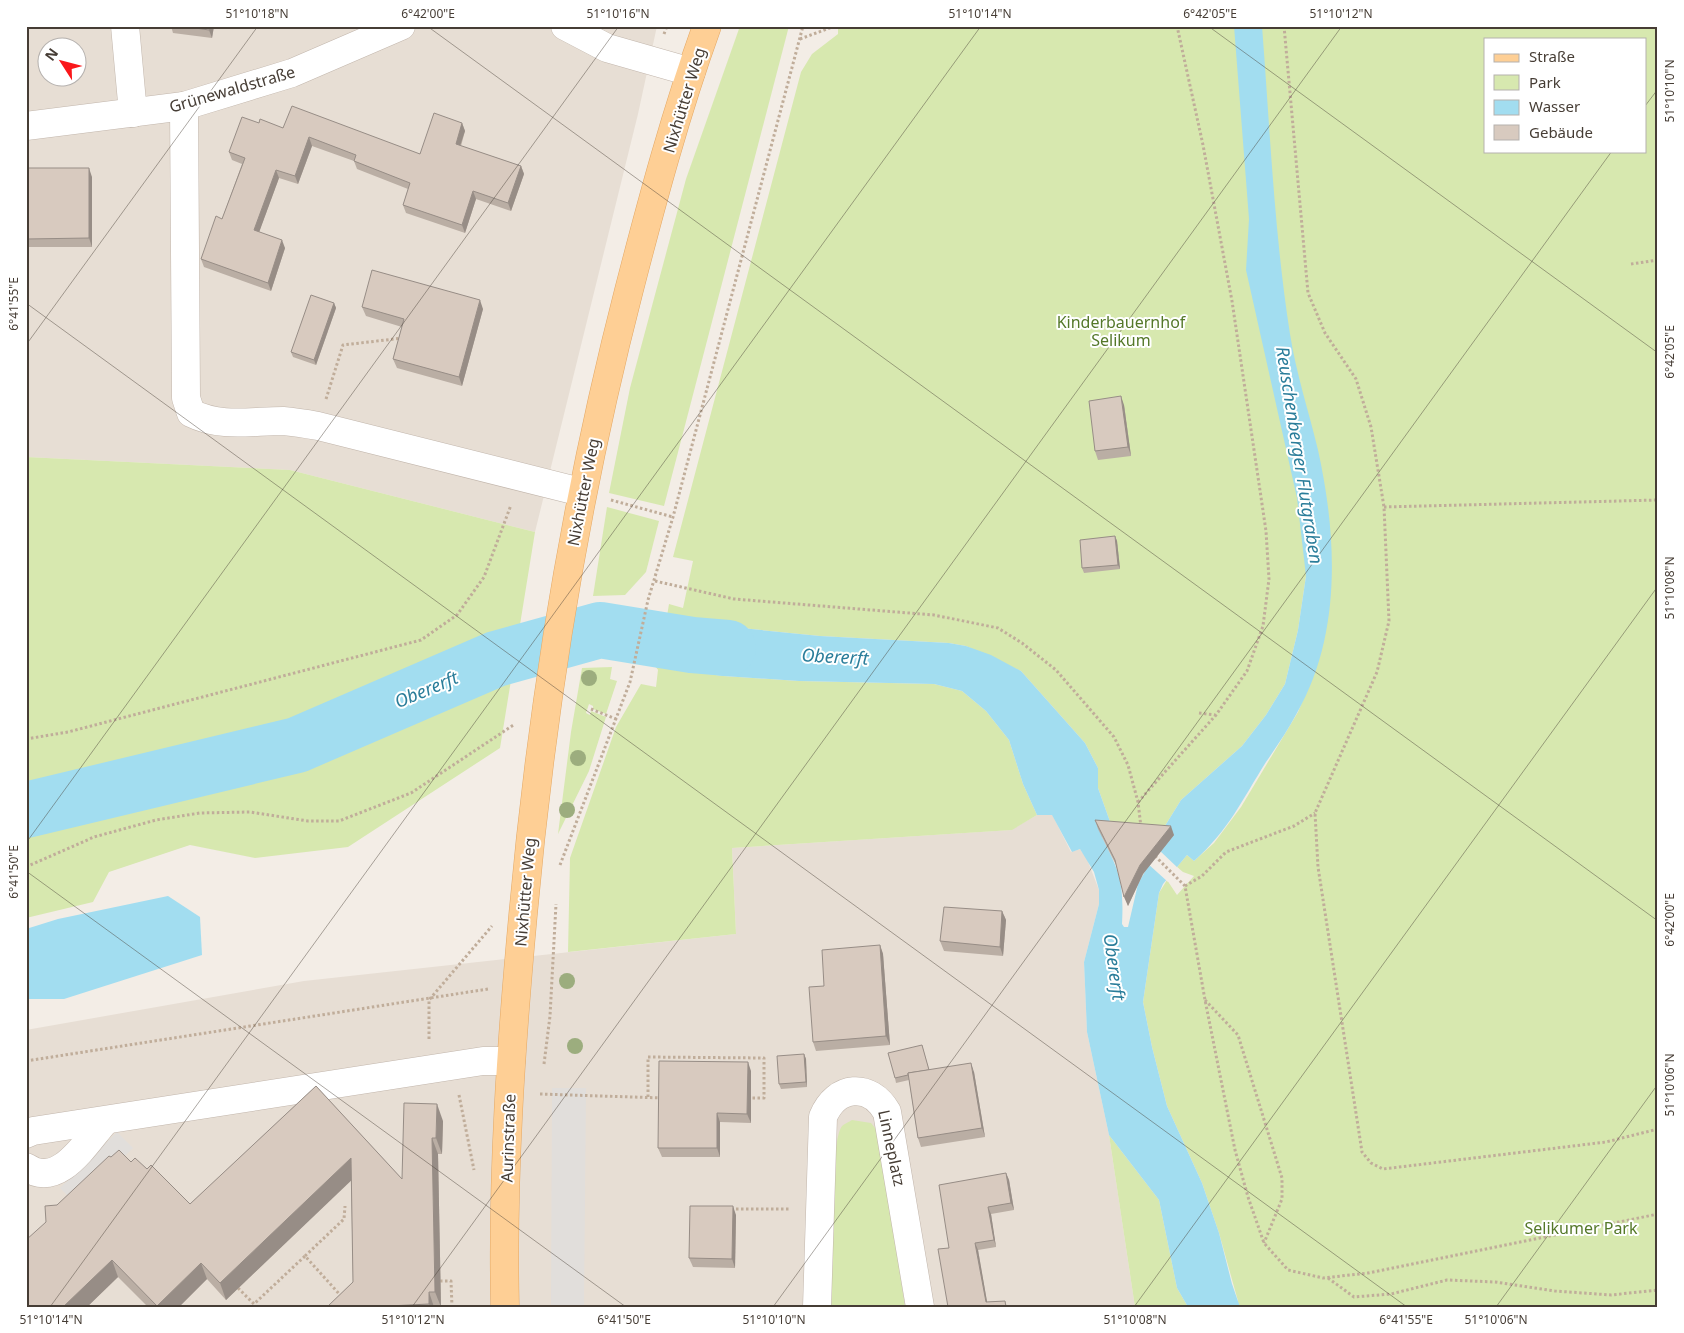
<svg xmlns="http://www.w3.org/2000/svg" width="1684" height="1333" font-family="'Noto Sans',sans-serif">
  <rect width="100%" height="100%" fill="#f3ede6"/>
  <g fill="#e7ded4" fill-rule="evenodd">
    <path d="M 26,26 L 657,26 L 638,114 L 535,532 L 290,470 L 26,457 ZM 48,48 L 78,48 L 78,78 L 48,78 Z"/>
    <polygon points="1052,814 1071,852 1080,849 1087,859 1099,890 1099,904 1084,962 1087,1032 1109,1135 1135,1307 26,1307 26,1030 304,981 736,934 732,848 1011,830 1037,815"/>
  </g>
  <g fill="#d7e8af" fill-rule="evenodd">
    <polygon points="740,26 789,26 664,506 609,493 630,388 686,179"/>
    <path d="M 838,26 L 1658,26 L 1658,1307 L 1232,1307 L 1238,1301 L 1219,1233 L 1202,1183 L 1167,1106 L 1152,1047 L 1143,1002 L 1159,893 L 1167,880 L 1177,895 L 1194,876 L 1183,872 L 1177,867 L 1187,855 L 1194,861 L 1214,843 L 1241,807 L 1298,712 L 1314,673 L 1325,633 L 1306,576 L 1298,630 L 1285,684 L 1266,715 L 1242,746 L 1181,800 L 1160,834 L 1113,830 L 1098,788 L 1098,768 L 1085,743 L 1021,671 L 966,646 L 949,643 L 820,636 L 662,620 L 667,616 L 669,604 L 683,608 L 693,561 L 673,557 L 801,72 L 812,54 L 838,34 ZM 1485,39 L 1645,39 L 1645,151 L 1485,151 Z"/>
    <polygon points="26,457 290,470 535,532 500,748 348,847 255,858 190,845 109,872 93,902 26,918"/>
    <polygon points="607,507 659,521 646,572 625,595 593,596"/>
    <polygon points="612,667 610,679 617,681 606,714 593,709 593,706 589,704 586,713 590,715 591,711 606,717 589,771 558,834 571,732 582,668"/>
    <polygon points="655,667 723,676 799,681 934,684 962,691 986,711 1009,740 1023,784 1037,815 1012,830 732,848 736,934 568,952 570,858 616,727 641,684 656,687 658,670"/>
    <path d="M 852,1120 L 871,1123 L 879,1133 L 905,1307 L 830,1307 C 831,1277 829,1143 842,1126 C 844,1124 849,1122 852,1120 Z"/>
    <polygon points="1109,1135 1159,1200 1177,1288 1188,1307 1135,1307"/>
  </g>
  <g fill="#e1dedb">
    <polygon points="552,1088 586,1088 584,1307 551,1307"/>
    <polygon points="117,1132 133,1148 76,1204 60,1188"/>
  </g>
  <g fill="#a2ddf0">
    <path d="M 1234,26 L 1262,26 C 1270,129 1274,232 1290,334 C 1296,373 1309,412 1318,450 C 1337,536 1342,634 1297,713 C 1288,730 1277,746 1266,762 C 1242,800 1229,830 1194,861 L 1187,855 L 1163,884 L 1159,893 L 1143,1002 L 1152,1047 L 1167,1106 L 1202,1183 L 1219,1233 L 1232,1284 L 1240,1307 L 1188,1307 L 1177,1288 L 1159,1200 L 1109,1135 L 1087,1032 L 1084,962 L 1099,904 L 1099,890 L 1094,872 L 1080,849 L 1072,852 L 1052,815 L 1037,815 L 1023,784 L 1009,740 L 986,711 L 962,691 L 934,684 L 799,681 L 723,676 L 655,667 L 648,657 L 654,627 L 662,620 L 820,636 L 949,643 L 966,646 L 991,655 L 1021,671 L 1085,743 L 1098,768 L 1098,788 L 1113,830 L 1102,837 C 1120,872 1124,884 1122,924 L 1124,927 L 1128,927 L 1138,884 L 1149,864 L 1160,834 L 1181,800 L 1242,746 L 1266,715 L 1285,684 L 1298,630 L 1306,576 L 1297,498 L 1246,270 L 1249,219 Z"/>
    <polygon points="168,896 200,917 202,955 64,999 26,999 26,929 58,919"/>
  </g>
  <g fill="#f3ede6">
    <polygon points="661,618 665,618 654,627 648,657 658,670 653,669 646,657 652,626"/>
    <polygon points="1158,849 1179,869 1168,882 1147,863"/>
  </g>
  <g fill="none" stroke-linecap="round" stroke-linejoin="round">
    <polyline stroke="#a2ddf0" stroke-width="56" points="26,810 297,745 496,659 600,630 692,645 728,648"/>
    <g stroke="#c2b6ac" stroke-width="29">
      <g id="minor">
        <polyline points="125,26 133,113"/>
        <polyline points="565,26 607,48 691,72"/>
        <path d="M 184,106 L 186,398 L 191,413 C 221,428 251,421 283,421 C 295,422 307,424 318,426 L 581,492"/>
        <polyline points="26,126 184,106 292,73 401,26"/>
        <polyline points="26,1134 33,1131 483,1061 511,1061"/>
        <path d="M 26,1167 C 59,1190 86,1142 105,1121"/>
        <path d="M 817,1307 L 823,1117 C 836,1085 870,1082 887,1112 L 920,1307"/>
      </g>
    </g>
    <g stroke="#e4a864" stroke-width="29">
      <path id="major" d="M 505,1307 C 502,1176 511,1045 523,915 C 542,703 576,495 629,290 C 652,201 676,112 707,26"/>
    </g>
    <g stroke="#c0ad9a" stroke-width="3" stroke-dasharray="2.5 2.5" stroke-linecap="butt">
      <polyline points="1284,26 1308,293 1325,333 1356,379 1371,427 1384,507 1389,621 1377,672 1315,813 1318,867 1362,1152 1371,1163 1383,1169 1606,1142 1658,1129"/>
      <polyline points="664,34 667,26"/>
      <polyline points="800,39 835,26"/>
      <polyline points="1631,264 1658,260"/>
      <polyline points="326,399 343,345 403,338"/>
      <polyline points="611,500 673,517"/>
      <polyline points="1384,507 1658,500"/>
      <polyline points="655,581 734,599 934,615 998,628 1022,643 1056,670 1114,737 1128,765 1138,802 1141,827"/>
      <polyline points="591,709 616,719"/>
      <polyline points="1199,713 1215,715"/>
      <polyline points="26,739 68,732 421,640 457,615 484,577 511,505"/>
      <polyline points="1138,802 1216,715 1247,671 1263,626 1269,579 1266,531 1232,301 1203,145 1177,26"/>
      <polyline points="1155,856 1185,886 1205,1000 1235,1150 1248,1197 1264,1243 1288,1270 1323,1278 1368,1273 1658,1214"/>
      <polyline points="560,865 630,682 648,600 673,517 803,26"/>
      <polyline points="26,867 94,837 156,820 200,813 250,812 308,821 339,821 411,793 515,724"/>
      <polyline points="1185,886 1202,876 1226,852 1294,826 1315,813"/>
      <polyline points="1205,1000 1238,1035 1282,1178 1282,1199 1264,1243"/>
      <polyline points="429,1039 429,1000 492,926"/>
      <polyline points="26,1061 488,989"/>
      <polyline points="544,1064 550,1016 556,904"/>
      <polyline points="540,1094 662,1098"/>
      <polyline points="459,1095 474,1170"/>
      <polyline points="648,1097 648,1057 764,1058 764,1098 751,1098"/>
      <polyline points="731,1209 790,1209"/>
      <polyline points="305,1256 344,1219 345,1206"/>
      <polyline points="1328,1278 1354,1297 1391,1294 1447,1280 1495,1282 1555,1291 1611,1295 1658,1290"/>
      <polyline points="440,1281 451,1281 452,1307"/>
      <polyline points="238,1288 254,1304 305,1256 342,1297"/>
    </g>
    <use href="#minor" stroke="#fff" stroke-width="28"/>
    <use href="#major" stroke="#fecf95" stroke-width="28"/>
  </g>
  <g fill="#9cad7e">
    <circle cx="589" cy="678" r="8"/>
    <circle cx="578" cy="758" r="8"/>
    <circle cx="567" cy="810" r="8"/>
    <circle cx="567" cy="981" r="8"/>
    <circle cx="575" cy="1046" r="8"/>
  </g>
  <g fill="#baaea4">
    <polygon points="171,26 214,26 212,38 173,33"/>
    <polygon points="259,123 283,128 420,154 462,123 465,131 461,146 521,166 524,174 511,211 476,199 465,233 406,213 403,205 408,189 357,169 354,161 312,146 298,184 279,178 259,232 285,248 271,291 204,267 201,259 222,219 242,164 232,160 229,152"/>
    <polygon points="26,168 92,177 92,247 26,247"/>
    <polygon points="334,303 336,308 316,365 293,357 291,352"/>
    <polygon points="362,307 483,309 462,386 397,368 393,359 402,327 366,316"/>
    <polygon points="1124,405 1131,456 1098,460 1095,451"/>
    <polygon points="1115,536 1117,541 1120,569 1084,573 1082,568"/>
    <polygon points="1095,820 1174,835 1143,874 1128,906 1116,865 1098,829"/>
    <polygon points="1002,911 1006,920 1003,956 944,951 940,941"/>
    <polygon points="880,945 883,954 890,1045 816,1051 813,1042 824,986"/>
    <polygon points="922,1045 929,1070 974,1072 985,1137 921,1147 918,1138 909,1080 896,1083 895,1078"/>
    <polygon points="804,1054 806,1059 807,1087 781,1089 779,1084"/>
    <polygon points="751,1071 751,1123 720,1122 720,1157 662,1157 658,1148"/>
    <polygon points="316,1086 402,1179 443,1121 442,1154 438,1154 441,1307 327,1307 353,1282 351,1180 226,1300 207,1279 179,1307 148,1307 118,1277 87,1307 26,1307 46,1222 57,1205 111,1157 131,1162 147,1169 190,1204"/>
    <polygon points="1006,1173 1009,1180 1014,1210 991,1214 996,1247 978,1250 987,1302 1005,1301 1007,1307 948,1307 949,1248"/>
    <polygon points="736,1215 735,1268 693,1267 689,1258"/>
  </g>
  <g fill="#978d86">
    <polygon points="210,26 214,26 212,38 209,30"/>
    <polygon points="462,123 465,131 458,152 456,144"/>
    <polygon points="309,137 312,146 298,184 295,176"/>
    <polygon points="521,166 524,174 511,211 508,203"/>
    <polygon points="89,168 92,177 92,247 89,238"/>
    <polygon points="276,170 279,178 257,238 254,230"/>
    <polygon points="473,191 476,199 465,233 462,225"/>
    <polygon points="282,240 285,248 271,291 268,283"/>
    <polygon points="480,300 483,309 462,386 459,377"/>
    <polygon points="334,303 336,308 316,365 314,360"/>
    <polygon points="1121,396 1124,405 1131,456 1128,447"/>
    <polygon points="1115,536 1117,541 1120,569 1118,565"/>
    <polygon points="1171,826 1174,835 1143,874 1128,906 1124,897 1140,865"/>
    <polygon points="1002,911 1006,920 1003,956 1000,947"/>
    <polygon points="880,945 883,954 890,1045 886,1036"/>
    <polygon points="804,1054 806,1059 807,1087 806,1082"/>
    <polygon points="748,1062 751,1071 751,1123 747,1114"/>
    <polygon points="971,1063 974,1072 985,1137 982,1128"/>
    <polygon points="437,1104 443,1121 442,1154 436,1138"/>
    <polygon points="717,1113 720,1122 720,1157 717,1148"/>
    <polygon points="432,1138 438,1154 441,1307 435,1292"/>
    <polygon points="351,1158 357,1175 226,1300 220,1283"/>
    <polygon points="1006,1173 1009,1180 1014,1210 1011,1203"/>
    <polygon points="733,1206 736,1215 735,1268 732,1259"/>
    <polygon points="988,1207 991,1214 996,1247 994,1240"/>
    <polygon points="975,1243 978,1250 988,1307 986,1302"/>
    <polygon points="112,1260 118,1277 87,1307 63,1307"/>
    <polygon points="201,1263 207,1279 179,1307 157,1307 157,1306"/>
    <polygon points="429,1292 434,1307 430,1307 429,1304"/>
  </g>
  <g fill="#d8cabf" stroke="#978d86">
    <polygon points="182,26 210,26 209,30"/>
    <polygon points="292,106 420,154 434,113 462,123 456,144 521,166 508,203 473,191 462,225 403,205 410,183 354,161 356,155 309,137 295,176 276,170 254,230 282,240 268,283 201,259 216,216 222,219 245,158 229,152 242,117 259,123 260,119 283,128"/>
    <polygon points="26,168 89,168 89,238 26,239"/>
    <polygon points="372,270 480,300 459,377 393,359 404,319 362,307"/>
    <polygon points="311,295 334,303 314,360 291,352"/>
    <polygon points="1121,396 1128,447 1095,451 1089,401"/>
    <polygon points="1115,536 1118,565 1082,568 1080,540"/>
    <polygon points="1095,820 1171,826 1140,865 1124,897 1115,860"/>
    <polygon points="944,907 1002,911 1000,947 940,941"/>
    <polygon points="880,945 886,1036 813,1042 809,987 824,986 822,950"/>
    <polygon points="922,1045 929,1070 908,1073 908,1075 895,1078 888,1053"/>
    <polygon points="804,1054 806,1082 779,1084 777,1056"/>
    <polygon points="659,1061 748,1062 747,1114 717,1113 717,1148 658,1148"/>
    <polygon points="971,1063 982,1128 918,1138 908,1073"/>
    <polygon points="316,1086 402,1179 404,1103 437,1104 436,1138 432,1138 435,1292 429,1292 429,1304 369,1307 327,1307 353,1282 351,1158 220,1283 201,1263 157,1306 112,1260 63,1307 26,1307 26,1240 46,1222 45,1206 57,1205 109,1156 111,1157 119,1150 131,1162 135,1158 147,1169 151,1165 190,1204"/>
    <polygon points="1006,1173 1011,1203 988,1207 994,1240 975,1243 986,1302 1005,1301 1006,1307 948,1307 938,1249 949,1248 939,1185"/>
    <polygon points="690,1206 733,1206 732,1259 689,1258"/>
  </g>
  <path fill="none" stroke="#463d35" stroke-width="1" stroke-opacity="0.45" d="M 427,26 L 1658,921M 1208,26 L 1658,353M 1645,106 L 1658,89M 26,303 L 1407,1307M 26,345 L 258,26M 26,843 L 619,26M 26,871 L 626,1307M 50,1307 L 981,26M 412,1307 L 1342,26M 773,1307 L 1612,151M 1134,1307 L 1658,586M 1496,1307 L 1658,1084"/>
  <g text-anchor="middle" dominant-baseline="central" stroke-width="4" stroke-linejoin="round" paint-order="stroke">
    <g font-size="16" fill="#463d35" stroke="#fff">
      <text transform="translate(232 89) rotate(-16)">Grünewaldstraße</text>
      <text transform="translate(684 100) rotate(-73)">Nixhütter Weg</text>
      <text transform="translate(583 492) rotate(-79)">Nixhütter Weg</text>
      <text transform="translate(525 892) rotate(-85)">Nixhütter Weg</text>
      <text transform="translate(508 1138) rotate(-88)">Aurinstraße</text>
      <text transform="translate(892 1148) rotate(78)">Linneplatz</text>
    </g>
    <g font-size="16" fill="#547829" stroke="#fff">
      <text x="1121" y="322">Kinderbauernhof<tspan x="1121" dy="18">Selikum</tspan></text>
      <text x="1581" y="1228">Selikumer Park</text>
    </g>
    <g font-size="18" font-style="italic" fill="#2a7d9a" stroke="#fff">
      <text transform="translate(1300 455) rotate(81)">Reuschenberger Flutgraben</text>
      <text transform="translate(835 656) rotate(3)">Obererft</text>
      <text transform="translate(426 689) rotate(-23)">Obererft</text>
      <text transform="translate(1115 967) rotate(82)">Obererft</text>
    </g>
  </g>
  <rect width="1684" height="1333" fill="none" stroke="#ffffff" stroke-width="55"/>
  <rect x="1484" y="38" width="162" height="115" fill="#ffffff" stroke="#b5b1ae"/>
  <rect x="1494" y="54" width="25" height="8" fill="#fecf95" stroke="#b5b1ae"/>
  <text x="1529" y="62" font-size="15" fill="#463d35">Straße</text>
  <rect x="1494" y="75" width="25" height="15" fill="#d7e8af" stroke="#b5b1ae"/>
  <text x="1529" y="88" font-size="15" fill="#463d35">Park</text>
  <rect x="1494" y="100" width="25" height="15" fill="#a2ddf0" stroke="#b5b1ae"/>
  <text x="1529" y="112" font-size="15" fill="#463d35">Wasser</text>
  <rect x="1494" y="125" width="25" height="15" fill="#d8cabf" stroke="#b5b1ae"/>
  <text x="1529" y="138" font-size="15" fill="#463d35">Gebäude</text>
  <g transform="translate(62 62) rotate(306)"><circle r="24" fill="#ffffff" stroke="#b5b1ae"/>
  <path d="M0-4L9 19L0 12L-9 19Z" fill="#fa171a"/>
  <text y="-8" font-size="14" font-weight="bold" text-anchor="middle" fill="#463d35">N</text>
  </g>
  <rect x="28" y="28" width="1628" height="1278" fill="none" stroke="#463d35" stroke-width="2"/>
  <g font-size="12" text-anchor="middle" fill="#463d35">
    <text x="257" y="18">51°10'18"N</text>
    <text x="428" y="18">6°42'00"E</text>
    <text x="618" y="18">51°10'16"N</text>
    <text x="980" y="18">51°10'14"N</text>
    <text x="1210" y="18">6°42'05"E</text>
    <text x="1341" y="18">51°10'12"N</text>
    <text transform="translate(1670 91) rotate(-90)" y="4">51°10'10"N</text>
    <text transform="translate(14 304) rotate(-90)" y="4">6°41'55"E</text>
    <text transform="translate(1670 352) rotate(-90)" y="4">6°42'05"E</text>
    <text transform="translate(1670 588) rotate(-90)" y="4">51°10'08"N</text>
    <text transform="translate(14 872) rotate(-90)" y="4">6°41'50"E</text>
    <text transform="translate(1670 920) rotate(-90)" y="4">6°42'00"E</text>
    <text transform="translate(1670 1085) rotate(-90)" y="4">51°10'06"N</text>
    <text x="51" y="1324">51°10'14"N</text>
    <text x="413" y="1324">51°10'12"N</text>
    <text x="624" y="1324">6°41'50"E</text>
    <text x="774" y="1324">51°10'10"N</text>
    <text x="1135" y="1324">51°10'08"N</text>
    <text x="1406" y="1324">6°41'55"E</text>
    <text x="1496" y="1324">51°10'06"N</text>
  </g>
</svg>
